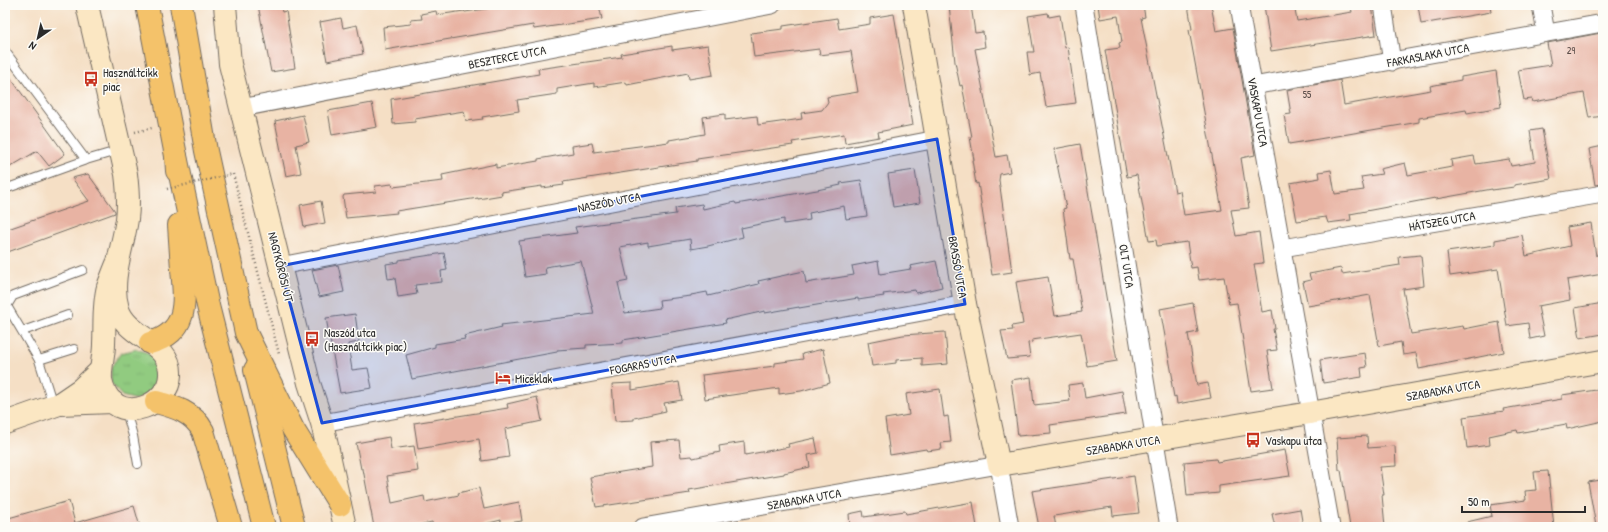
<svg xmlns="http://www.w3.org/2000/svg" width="1608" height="532" font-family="'Patrick Hand',sans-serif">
  <defs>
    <pattern id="grass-tufts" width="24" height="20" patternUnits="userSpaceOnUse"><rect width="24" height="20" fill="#91cb80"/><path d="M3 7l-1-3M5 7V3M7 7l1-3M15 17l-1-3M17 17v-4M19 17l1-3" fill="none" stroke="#7dae6f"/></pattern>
  </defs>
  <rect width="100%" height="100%" fill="#fdfcf7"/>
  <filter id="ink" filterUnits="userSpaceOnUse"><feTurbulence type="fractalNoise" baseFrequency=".025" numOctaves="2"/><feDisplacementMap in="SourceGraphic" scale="8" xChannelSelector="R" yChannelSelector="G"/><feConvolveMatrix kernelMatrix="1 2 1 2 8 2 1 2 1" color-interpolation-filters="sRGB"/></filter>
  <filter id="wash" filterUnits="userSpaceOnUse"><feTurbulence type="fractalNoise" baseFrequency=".012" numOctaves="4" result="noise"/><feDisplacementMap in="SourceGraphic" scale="16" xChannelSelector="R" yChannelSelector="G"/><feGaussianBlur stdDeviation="0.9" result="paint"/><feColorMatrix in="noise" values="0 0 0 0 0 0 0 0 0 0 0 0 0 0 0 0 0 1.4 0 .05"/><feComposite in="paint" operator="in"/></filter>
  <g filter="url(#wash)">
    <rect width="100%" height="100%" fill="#f5dfc5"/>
    <polygon fill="url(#grass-tufts)" stroke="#5e7b56" points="137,349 153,355 161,370 158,386 138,400 122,396 111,383 111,367 121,353"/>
    <g id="blocks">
      <g fill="#e8b3a3">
        <polygon points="258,5 280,5 282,12 286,11 295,68 271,72"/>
        <polygon points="512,5 599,5 602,19 534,29 533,25 385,50 383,27 411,24 410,20 422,19 421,14 436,11 437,15 464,11 465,12"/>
        <polygon points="949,5 971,5 975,33 983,32 985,47 975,49 990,126 996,157 1007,155 1010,172 1000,174 999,180 1012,272 992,275 978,183 976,184 972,160 974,160 970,137 972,137 962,85 960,86 955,62"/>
        <polygon points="1098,5 1143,5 1145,17 1141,18 1175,192 1180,191 1184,215 1222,210 1189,30 1192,29 1188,5 1211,5 1216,31 1233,28 1255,155 1241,158 1249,208 1231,210 1236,236 1259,232 1263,263 1254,264 1262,312 1272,310 1275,329 1273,329 1277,350 1267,351 1273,388 1251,391 1237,303 1229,304 1224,277 1199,280 1197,267 1191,268 1187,242 1157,246 1156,240 1149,241 1137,175 1127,177 1105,50 1120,48 1119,43 1122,42 1118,16 1100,19"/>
        <polygon points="1264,5 1294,5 1297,21 1352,12 1351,7 1372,5 1376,35 1271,51"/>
        <polygon points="1418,5 1490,5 1491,12 1421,24"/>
        <polygon points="1048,13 1049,17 1060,15 1065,48 1068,47 1076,103 1046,107 1040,73 1030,75 1027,52 1034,52 1028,16"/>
        <polygon points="894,14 913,125 878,132 879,137 845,143 844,134 792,142 793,145 697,159 697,161 563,182 564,185 542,188 542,186 501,192 502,195 478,199 478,198 396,211 397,213 346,218 343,197 344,195 376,192 375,186 392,184 393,187 443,181 442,175 496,164 496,168 538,161 538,159 573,153 572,146 592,143 594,152 669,142 669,140 705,134 703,117 725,114 725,120 757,116 758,125 802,119 801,113 822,110 828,102 827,97 858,92 851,51 820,55 819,49 754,57 751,33 783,29 783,26 837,18 839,29 870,24 870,18"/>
        <polygon points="341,18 343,28 357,25 363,54 327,61 320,22"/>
        <polygon points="1601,33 1603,43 1603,116 1589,118 1584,93 1533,102 1532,99 1524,100 1518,70 1551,65 1547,43"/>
        <polygon points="708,45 713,75 689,79 688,73 627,85 626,82 594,87 594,83 557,89 557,94 517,100 519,111 482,117 483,119 466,121 464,111 415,119 415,122 393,124 391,99 539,74 538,69 622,57 621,54 672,46 672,50"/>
        <polygon points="5,70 65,154 49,166 37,151 5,170"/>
        <polygon points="1496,71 1501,107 1467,113 1466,110 1419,118 1419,122 1289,144 1284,115 1291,114 1287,90 1340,80 1344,105 1431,90 1430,86 1461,80 1461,77"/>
        <polygon points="372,103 377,127 332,135 328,111"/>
        <polygon points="303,115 309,142 296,145 301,173 286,176 275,121"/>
        <polygon points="1542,129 1551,179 1514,185 1514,187 1492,190 1492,189 1436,199 1435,198 1350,214 1351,220 1328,223 1326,217 1297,221 1290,183 1320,178 1319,172 1331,170 1335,194 1364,190 1361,177 1382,174 1380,169 1405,163 1408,175 1452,167 1451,160 1474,156 1476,164 1509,159 1511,166 1535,162 1530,131"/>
        <polygon points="1080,144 1117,361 1087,366 1081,333 1032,340 1032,342 1028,343 1030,357 1007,359 1001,331 1013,330 1012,326 1023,324 1016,282 1048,277 1055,316 1082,312 1073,259 1070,259 1063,209 1066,208 1054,149"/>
        <polygon points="1603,146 1603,184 1595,185 1589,149"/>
        <polygon points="915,170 920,203 893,207 888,174"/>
        <polygon points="88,174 115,211 115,213 5,253 5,230 89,201 72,178"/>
        <polygon points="861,180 867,216 846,219 844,206 809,213 810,220 784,224 784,219 741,228 743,237 708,246 691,249 690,239 648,246 648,242 620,247 628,281 618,283 625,313 660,308 659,300 691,296 691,295 707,292 708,296 759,284 758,281 804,271 806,283 854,275 852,266 878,261 880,274 911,269 910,266 936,261 942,287 916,293 915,290 883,294 884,296 858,300 858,298 799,308 799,307 765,313 765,311 725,320 726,323 623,340 623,343 586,345 586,348 557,350 557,352 412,379 406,355 435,347 435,344 465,339 464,336 502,327 501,325 594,314 581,261 545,267 546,274 525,277 519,241 577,233 575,227 676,214 675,208 702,204 703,209 735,202 736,204 817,190 841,185 840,183"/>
        <polygon points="321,201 325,223 304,227 300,205"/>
        <polygon points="1591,223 1596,256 1603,246 1603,274 1567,280 1570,300 1538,306 1544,336 1530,339 1528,323 1507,326 1498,269 1450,276 1447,252 1495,245 1495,240 1522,235 1526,256 1570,246 1567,227"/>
        <polygon points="444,253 447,270 441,271 442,282 415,285 417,294 398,297 395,278 388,279 386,264 399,262 399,260"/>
        <polygon points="1421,255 1424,286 1403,289 1411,334 1463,326 1464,329 1499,322 1504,352 1419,369 1416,353 1403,355 1401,342 1379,346 1370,295 1308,306 1303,282 1311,280 1309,274 1341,268 1342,274 1381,268 1400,265 1399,257"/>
        <polygon points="338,265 344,292 319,297 312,270"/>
        <polygon points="1193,303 1198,332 1188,334 1197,385 1208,383 1211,398 1177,404 1176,396 1174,397 1171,380 1173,380 1160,309"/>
        <polygon points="1603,303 1603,334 1580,338 1575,308"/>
        <polygon points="355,314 359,342 348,344 352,370 368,368 372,388 340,393 326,318"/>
        <polygon points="945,332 948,364 922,366 922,358 896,360 896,363 872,366 868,342 903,335"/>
        <polygon points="823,349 830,383 801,391 779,394 779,388 705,399 702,375 775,366 775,363 803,359 802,354"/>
        <polygon points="1365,353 1367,367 1361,368 1362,377 1323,383 1320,360"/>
        <polygon points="1031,377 1034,405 1070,401 1068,385 1083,383 1085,398 1122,391 1126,414 1050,425 1051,433 1018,436 1011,380"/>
        <polygon points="679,382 682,400 664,403 666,411 634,418 634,420 615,421 612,384 632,383 632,390"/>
        <polygon points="940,389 944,417 948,416 951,442 941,443 942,449 927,451 926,449 890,455 885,419 909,415 906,394"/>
        <polygon points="1603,389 1603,421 1567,429 1566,424 1518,433 1517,430 1489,436 1490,445 1467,448 1463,417 1504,411 1503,409 1562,399 1562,395"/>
        <polygon points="537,397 542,421 505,429 509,457 482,461 479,439 418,449 414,423 508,408 507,404"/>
        <polygon points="1367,436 1368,448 1395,446 1396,466 1380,467 1384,495 1382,495 1385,527 1350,527 1341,470 1339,470 1337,438"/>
        <polygon points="389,437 391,449 414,446 418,471 387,476 392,503 424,496 425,502 459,495 458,493 479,488 484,509 519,502 522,521 501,524 501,520 473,527 433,527 432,522 409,527 374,527 363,469 361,469 356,443"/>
        <polygon points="815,438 818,453 808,455 810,467 784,473 784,474 689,490 690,493 596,507 590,477 652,467 650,442 679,440 681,457 692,456 693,458 720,452 719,446 744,442 745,455 789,447 788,444"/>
        <polygon points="1285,450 1290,476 1219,486 1219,493 1187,496 1184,462 1216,459 1217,462"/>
        <polygon points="1548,471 1554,527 1467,527 1467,522 1492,516 1490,505 1526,500 1525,491 1536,490 1534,472"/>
        <polygon points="1134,476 1139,513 1113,516 1112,507 1054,516 1056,527 1039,527 1032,491"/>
        <polygon points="1601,480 1603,492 1603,525 1596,526 1588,482"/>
        <polygon points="69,501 75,523 134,506 140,527 5,527 5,519"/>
        <polygon points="973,502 977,527 850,527 849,514 863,511 864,517 905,511 906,514"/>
        <polygon points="1300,509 1303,527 1275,527 1272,514"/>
      </g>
    </g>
  </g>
  <g filter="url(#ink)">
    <use href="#blocks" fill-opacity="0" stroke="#726a61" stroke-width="1"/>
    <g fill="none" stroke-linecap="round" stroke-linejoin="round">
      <g stroke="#726a61" stroke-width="10">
        <g id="lane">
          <polyline points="5,51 86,160 120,150"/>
          <polyline points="5,189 86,160"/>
          <polyline points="23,331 68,315"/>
          <polyline points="39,360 74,349"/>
          <polyline points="53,405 39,360 7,306 13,296 83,270"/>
          <polyline points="126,411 133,436 138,464"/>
        </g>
      </g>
      <g stroke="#726a61" stroke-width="19">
        <g id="street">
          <polyline points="1084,5 1169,527"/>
          <polyline points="1239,5 1331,527"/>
          <polyline points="1383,5 1392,62"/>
          <polyline points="1541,5 1546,33"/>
          <polyline points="1253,86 1603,23"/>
          <polyline points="241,108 772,5"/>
          <polyline points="1282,248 1603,194"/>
          <polyline points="280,266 937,139"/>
          <polyline points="322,423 965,304"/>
          <polyline points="643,527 999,465 1010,527"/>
        </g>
      </g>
      <g stroke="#726a61" stroke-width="24">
        <g id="secondary">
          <path d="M 87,5 L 126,174 C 128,190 129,204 127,219 C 123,248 109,280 118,309 C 127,338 172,342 170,375 C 169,405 123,424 106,394 C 104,390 102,385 101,380 C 100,368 104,356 104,344 C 105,325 103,305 108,287 C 111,279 114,271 117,264"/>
          <polyline points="225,5 230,64 309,383 322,423 345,527"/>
          <polyline points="914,5 965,304 999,465 1310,413 1603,361"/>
          <polyline points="59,404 81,389 101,370"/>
          <polyline points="5,423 59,404 113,402"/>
        </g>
      </g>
      <g stroke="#726a61" stroke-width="24">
        <g id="primary">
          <polyline points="147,5 176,156 177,171"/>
          <polyline points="181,5 206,151 246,333 293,429 340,505"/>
          <polyline points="176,156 208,306 264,527"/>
          <path d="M 150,343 C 189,332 185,302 182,269 C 181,255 180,240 179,225"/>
          <polyline points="255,370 294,527"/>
          <path d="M 156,402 C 175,407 193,412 203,431 L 231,527"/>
        </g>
      </g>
      <g stroke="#726a61" stroke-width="2.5" stroke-dasharray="1 3" stroke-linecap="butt">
        <polyline points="135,132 152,128"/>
        <polyline points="233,174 279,354"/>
      </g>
      <use href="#lane" stroke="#fff" stroke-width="8"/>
      <use href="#street" stroke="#fff" stroke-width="17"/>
      <use href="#secondary" stroke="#fbe7c3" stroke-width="22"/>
      <use href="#primary" stroke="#f4c26a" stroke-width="22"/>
      <polyline stroke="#726a61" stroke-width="2.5" stroke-dasharray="1 3" stroke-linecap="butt" points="167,189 233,174"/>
    </g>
  </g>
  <path fill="#1d4ed8" fill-opacity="0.2" stroke="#1d4ed8" stroke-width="3" stroke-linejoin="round" d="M 937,139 L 965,304 L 322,423 L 280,266 Z"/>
  <defs>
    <g id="bus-bare" transform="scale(1.2)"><path d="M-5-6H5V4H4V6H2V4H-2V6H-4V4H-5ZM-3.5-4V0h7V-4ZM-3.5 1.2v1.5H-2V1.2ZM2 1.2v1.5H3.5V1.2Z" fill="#c8321e" stroke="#fdfcf7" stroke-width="2.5" paint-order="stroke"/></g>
    <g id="hotel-bare" transform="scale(1.2)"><path d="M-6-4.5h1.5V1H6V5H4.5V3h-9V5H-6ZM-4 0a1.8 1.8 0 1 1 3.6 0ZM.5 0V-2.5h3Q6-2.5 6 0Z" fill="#c8321e" stroke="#fdfcf7" stroke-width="2.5" paint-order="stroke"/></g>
  </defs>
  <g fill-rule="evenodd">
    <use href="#bus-bare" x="91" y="79"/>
    <use href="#bus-bare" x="312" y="339"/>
    <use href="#hotel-bare" x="503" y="378"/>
    <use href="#bus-bare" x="1253" y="440"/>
  </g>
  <g text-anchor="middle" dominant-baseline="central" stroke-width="3" stroke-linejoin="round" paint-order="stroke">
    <g font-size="10" fill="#5a4d49">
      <text x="1571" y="50">29</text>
      <text x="1307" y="94">55</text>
    </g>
    <g font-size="12" fill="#2b2b2b" stroke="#fdfcf7">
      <text transform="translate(1428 55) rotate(-11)">FARKASLAKA UTCA</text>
      <text transform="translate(507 57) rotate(-11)">BESZTERCE UTCA</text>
      <text transform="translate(1258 112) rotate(80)">VASKAPU UTCA</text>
      <text transform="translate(609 202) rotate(-11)">NASZÓD UTCA</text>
      <text transform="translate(1442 221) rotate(-10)">HÁTSZEG UTCA</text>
      <text transform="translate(1127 266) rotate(81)">OLT UTCA</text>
      <text transform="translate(281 267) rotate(76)">NAGYKŐRÖSI ÚT</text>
      <text transform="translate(958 267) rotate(80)">BRASSÓ UTCA</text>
      <text transform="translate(643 364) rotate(-11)">FOGARAS UTCA</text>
      <text transform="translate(1443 390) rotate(-10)">SZABADKA UTCA</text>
      <text transform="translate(1123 445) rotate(-9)">SZABADKA UTCA</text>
      <text transform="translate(804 499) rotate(-10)">SZABADKA UTCA</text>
    </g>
    <g font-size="12" fill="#2b2b2b" stroke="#fdfcf7" text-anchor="start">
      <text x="103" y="72">Használtcikk<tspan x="103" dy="14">piac</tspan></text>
      <text x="324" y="332">Naszód utca<tspan x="324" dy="14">(Használtcikk piac)</tspan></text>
      <text x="515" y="378">Miceklak</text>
      <text x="1265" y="440">Vaskapu utca</text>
    </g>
  </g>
  <rect width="1608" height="532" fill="none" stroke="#fdfcf7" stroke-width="20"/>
  <g transform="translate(38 38) rotate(214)" stroke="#fdfcf7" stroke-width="3" paint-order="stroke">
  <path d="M0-3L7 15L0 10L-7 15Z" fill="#2b2b2b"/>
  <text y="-6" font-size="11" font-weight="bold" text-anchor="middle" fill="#2b2b2b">N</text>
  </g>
  <path d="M1462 506v6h123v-6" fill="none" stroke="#2b2b2b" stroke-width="2"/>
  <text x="1468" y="506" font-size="12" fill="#2b2b2b" stroke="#fdfcf7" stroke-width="3" paint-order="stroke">50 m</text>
</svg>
